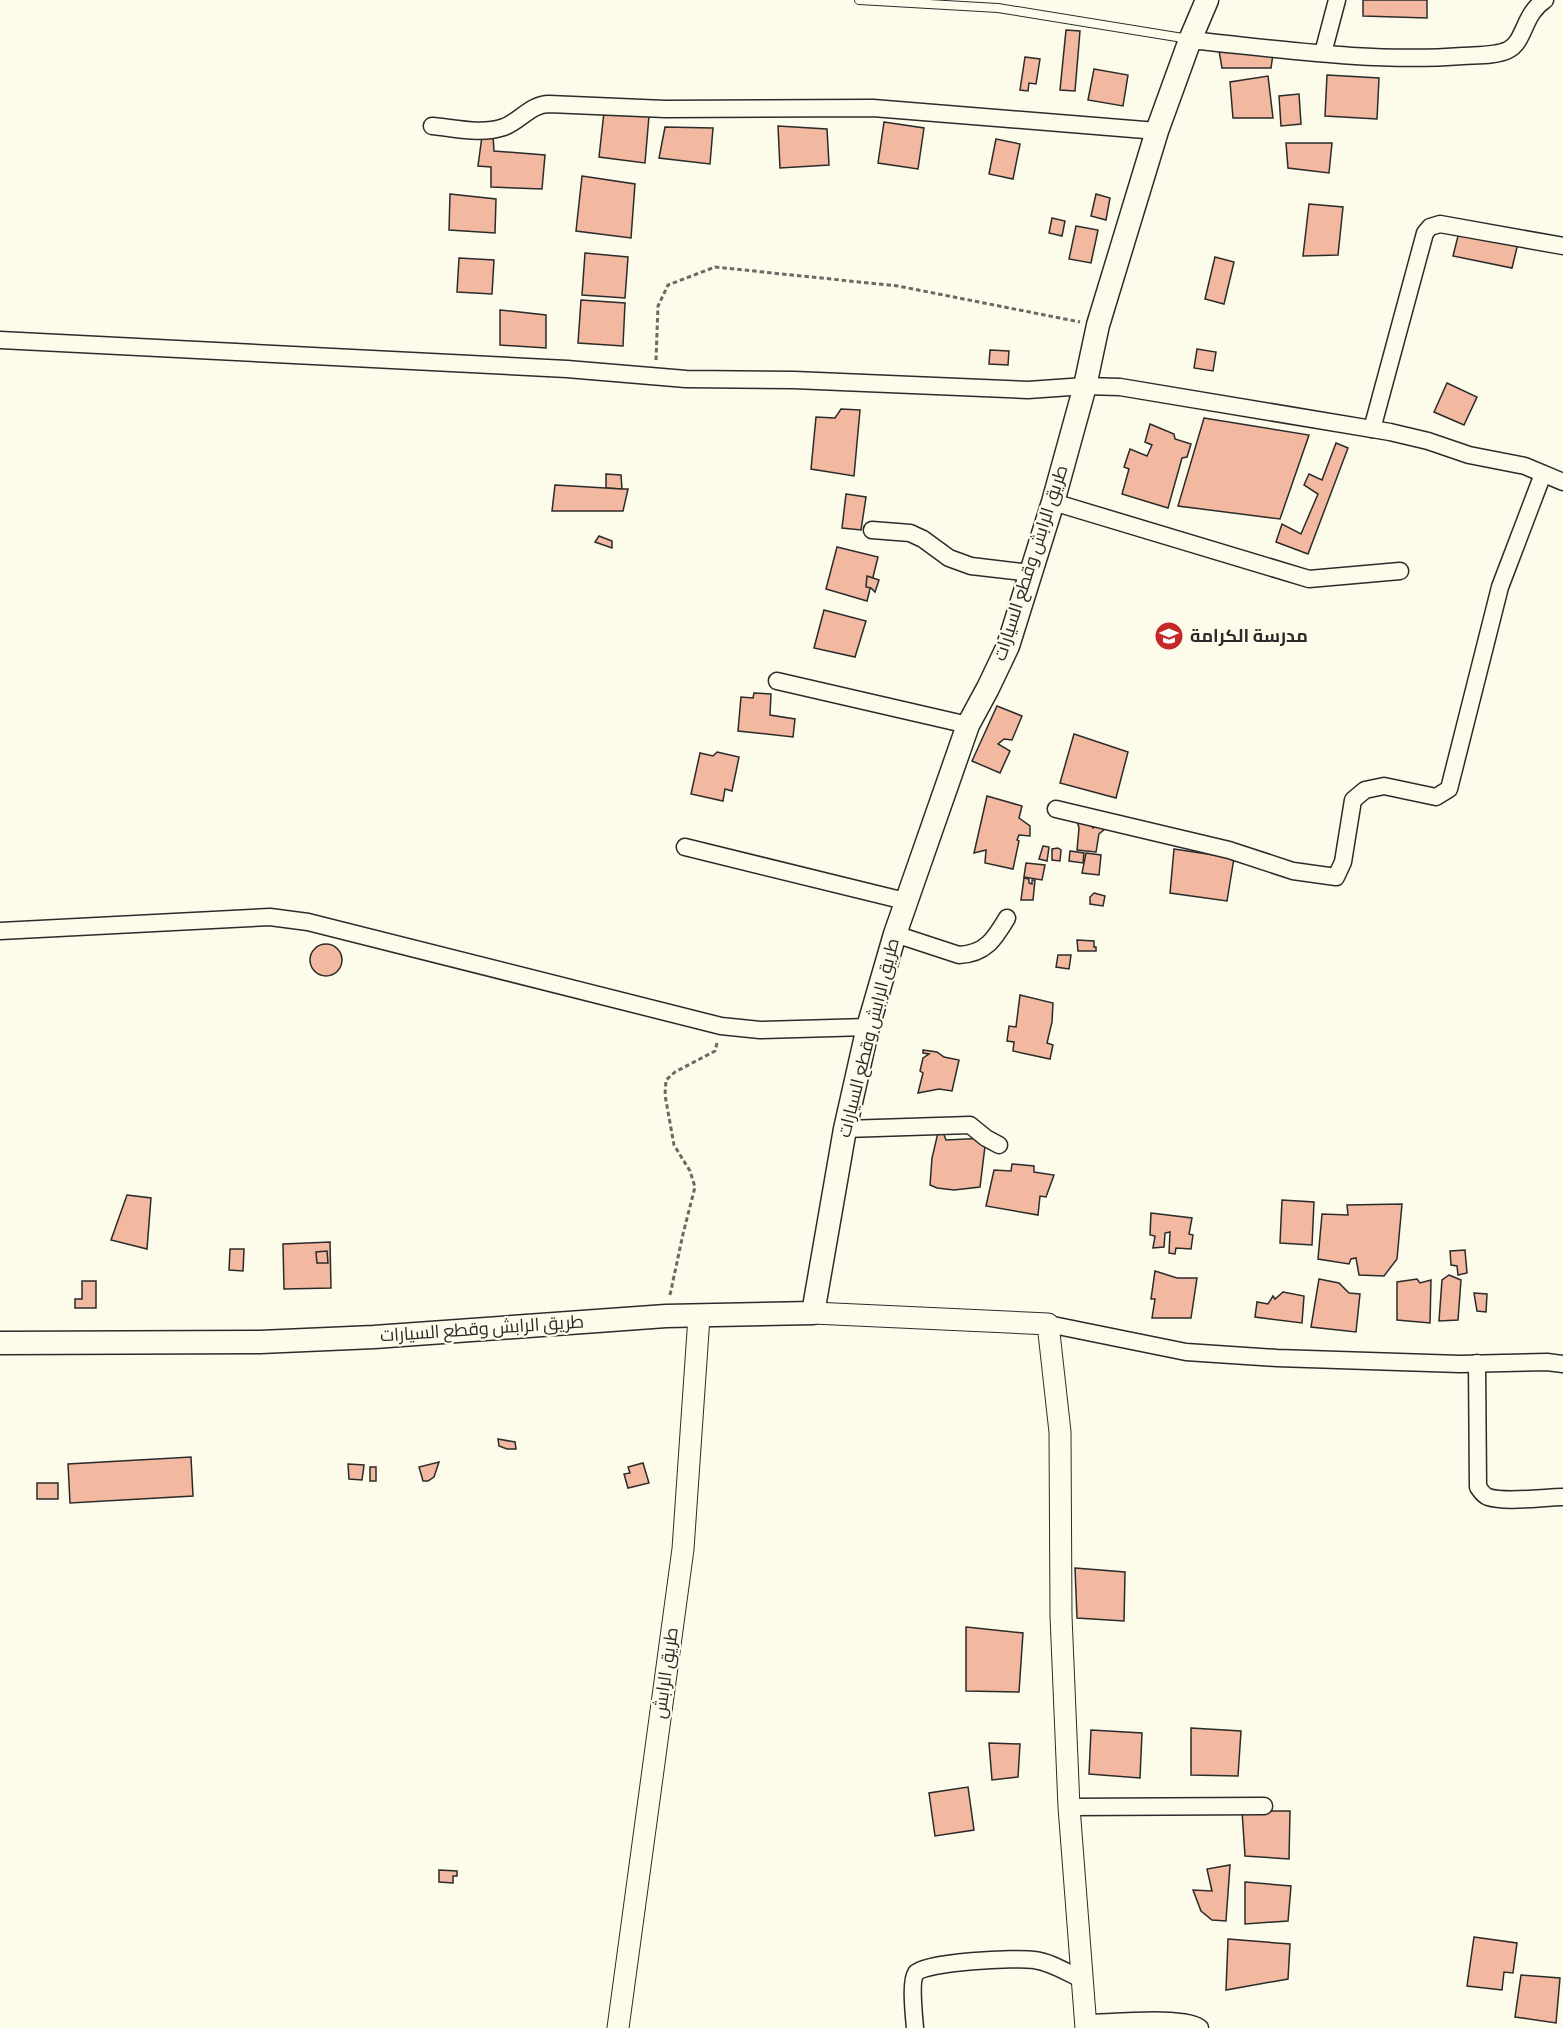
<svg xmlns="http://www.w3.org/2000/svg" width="1563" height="2028" font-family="'Source Sans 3',Cairo,sans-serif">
  <rect width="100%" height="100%" fill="#fdfbea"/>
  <g fill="#f2b8a0" stroke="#2b2b2b" stroke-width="1.5">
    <polygon points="1363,0 1427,0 1427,18 1363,16"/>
    <polygon points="1066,30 1080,31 1075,91 1060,90"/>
    <polygon points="1274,47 1271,68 1222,68 1219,51"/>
    <polygon points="1025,57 1040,59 1036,84 1029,83 1028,91 1020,90"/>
    <polygon points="1094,69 1128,75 1123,106 1088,100"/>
    <polygon points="1327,75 1379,78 1377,119 1325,116"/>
    <polygon points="1268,76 1273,118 1233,118 1230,82"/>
    <polygon points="1299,94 1301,124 1281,126 1279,96"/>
    <polygon points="604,112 649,116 645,163 599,157"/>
    <polygon points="884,122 924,128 918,169 878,163"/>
    <polygon points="778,126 827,129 829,165 780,168"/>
    <polygon points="665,127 713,128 710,164 659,158"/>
    <polygon points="482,136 493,136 494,151 545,155 542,189 491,187 491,167 478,166"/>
    <polygon points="996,139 1020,144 1013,179 989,174"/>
    <polygon points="1286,143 1332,143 1329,173 1288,168"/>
    <polygon points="582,176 635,184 631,238 576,231"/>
    <polygon points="450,194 496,199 495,233 449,230"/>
    <polygon points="1096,194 1110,198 1106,220 1091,216"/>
    <polygon points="1309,204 1343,207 1338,255 1303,256"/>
    <polygon points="1052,218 1065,221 1062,236 1049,233"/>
    <polygon points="1076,226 1098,230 1091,263 1069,259"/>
    <polygon points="1460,228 1519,239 1512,268 1453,256"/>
    <polygon points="585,253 628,257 625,298 582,295"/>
    <polygon points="1215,257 1234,262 1224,304 1205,299"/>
    <polygon points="459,258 494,260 492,294 457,292"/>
    <polygon points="581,300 625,303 623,346 578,343"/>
    <polygon points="500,310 546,315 546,348 500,345"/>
    <polygon points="1197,349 1216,352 1213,371 1194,368"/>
    <polygon points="990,350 1009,351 1008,365 989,364"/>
    <polygon points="1447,383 1477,397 1464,425 1434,412"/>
    <polygon points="841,409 860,410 854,476 811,469 816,417 835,418"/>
    <polygon points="1204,418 1309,435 1280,519 1178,506"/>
    <polygon points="1150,424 1174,434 1175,439 1191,444 1187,457 1182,458 1168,508 1122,494 1129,469 1124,467 1130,449 1147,456 1152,445 1145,442"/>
    <polygon points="1336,443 1348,448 1308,554 1276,542 1282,524 1301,534 1318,494 1304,485 1309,474 1322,480"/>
    <polygon points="606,474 621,475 622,489 606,488"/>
    <polygon points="555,485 622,489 628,489 623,511 552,511"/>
    <polygon points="846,494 866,497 861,530 842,528"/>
    <polygon points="599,536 612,541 612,548 595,542"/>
    <polygon points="837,547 878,557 867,601 826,589"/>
    <polygon points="867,576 879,580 875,592 871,588 866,587"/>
    <polygon points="824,610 866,621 855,657 814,648"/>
    <polygon points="754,693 771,694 770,715 795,719 793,737 738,731 741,697 753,698"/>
    <polygon points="997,706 1022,716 1012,740 1004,739 998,744 1010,751 1000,773 972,761"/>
    <polygon points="1074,734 1128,752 1116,798 1060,783"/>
    <polygon points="717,752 739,757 732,791 725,789 723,801 691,794 700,753 713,756"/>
    <polygon points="987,796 1022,806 1019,818 1030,826 1030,836 1019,835 1017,840 1019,841 1013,869 985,863 986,850 974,853"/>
    <polygon points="1077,821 1088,822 1093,828 1099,823 1105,829 1099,834 1096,852 1077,850 1079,828"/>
    <polygon points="1043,846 1049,847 1047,861 1039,859"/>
    <polygon points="1058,848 1061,850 1060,861 1052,860 1052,849"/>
    <polygon points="1174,849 1234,858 1227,901 1170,893"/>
    <polygon points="1070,851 1084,853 1083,863 1069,861"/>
    <polygon points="1086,853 1101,855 1099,875 1082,873"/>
    <polygon points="1026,863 1045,865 1042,880 1024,877"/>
    <polygon points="1024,878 1029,879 1029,883 1032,884 1032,880 1035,880 1033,900 1021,900"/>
    <polygon points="1094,893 1105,896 1103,906 1090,904 1090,897"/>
    <polygon points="1077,940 1094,941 1094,947 1096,947 1096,951 1078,951"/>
    <circle cx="326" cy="960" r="16"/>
    <polygon points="1058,955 1071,955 1069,969 1056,967"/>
    <polygon points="1020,995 1053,1003 1052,1022 1047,1043 1053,1045 1050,1059 1013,1051 1014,1042 1007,1041 1009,1026 1016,1027"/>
    <polygon points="923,1050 937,1052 944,1057 959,1060 952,1091 939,1089 918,1093 923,1073 920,1071 923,1058 929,1054 923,1053"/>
    <polygon points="940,1124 946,1140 986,1138 980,1187 954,1190 937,1188 930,1185 932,1158"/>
    <polygon points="1012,1164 1034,1166 1034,1172 1054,1175 1046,1197 1040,1196 1038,1215 986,1206 994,1170 1011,1171"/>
    <polygon points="127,1195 151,1198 147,1249 111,1240"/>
    <polygon points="1282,1200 1314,1202 1312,1245 1280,1243"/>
    <polygon points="1402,1204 1397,1259 1384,1276 1359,1275 1356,1258 1351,1259 1349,1264 1318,1259 1322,1214 1348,1215 1347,1205"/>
    <polygon points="1151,1213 1192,1218 1189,1234 1193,1235 1191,1249 1176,1248 1175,1254 1169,1253 1170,1232 1165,1233 1164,1247 1153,1248 1155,1236 1150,1235"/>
    <polygon points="330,1242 331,1288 284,1289 283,1244"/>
    <polygon points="230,1249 244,1249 243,1271 229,1270"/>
    <polygon points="1465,1250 1467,1273 1458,1275 1457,1266 1451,1265 1450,1251"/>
    <polygon points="327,1251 328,1263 317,1263 316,1252"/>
    <polygon points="1155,1271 1177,1278 1197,1278 1191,1318 1152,1318 1155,1299 1151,1299"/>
    <polygon points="1449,1275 1461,1280 1458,1320 1439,1321 1442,1280"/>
    <polygon points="1319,1279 1339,1283 1349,1293 1360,1294 1356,1332 1311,1327"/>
    <polygon points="1417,1279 1420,1283 1431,1280 1430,1323 1397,1320 1397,1282"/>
    <polygon points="82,1281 96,1281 96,1308 75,1308 75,1299 82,1299"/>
    <polygon points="1283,1292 1304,1296 1302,1323 1255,1317 1257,1302 1268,1304 1273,1296 1275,1299"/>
    <polygon points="1474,1293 1487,1294 1486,1312 1477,1311"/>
    <polygon points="498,1439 515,1442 516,1449 507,1449 499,1446"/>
    <polygon points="191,1457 193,1496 70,1503 68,1464"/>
    <polygon points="439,1462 434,1477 428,1481 423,1481 419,1467"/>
    <polygon points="643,1463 649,1483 628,1488 624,1474 630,1473 628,1467"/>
    <polygon points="348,1464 364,1465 362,1480 349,1479"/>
    <rect x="370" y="1467" width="6" height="14"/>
    <rect x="37" y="1483" width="21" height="16"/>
    <polygon points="1075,1568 1125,1572 1124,1621 1077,1618"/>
    <polygon points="966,1627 1023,1633 1019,1692 966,1691"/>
    <polygon points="1191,1728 1241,1731 1238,1776 1191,1775"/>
    <polygon points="1091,1730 1142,1733 1140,1778 1089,1774"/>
    <polygon points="989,1743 1020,1744 1018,1777 992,1780"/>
    <polygon points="968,1787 974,1830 935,1836 929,1793"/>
    <polygon points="1242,1811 1290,1811 1289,1859 1245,1856"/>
    <polygon points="1230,1865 1226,1921 1212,1920 1201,1911 1193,1890 1212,1891 1207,1869"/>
    <polygon points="439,1870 457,1871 457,1876 453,1876 453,1883 439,1882"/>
    <polygon points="1245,1882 1291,1886 1288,1921 1245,1924"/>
    <polygon points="1474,1937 1517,1943 1513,1973 1504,1972 1502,1990 1467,1986"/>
    <polygon points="1228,1939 1290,1944 1288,1979 1226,1990"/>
    <polygon points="1521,1975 1560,1978 1556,2023 1515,2017"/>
  </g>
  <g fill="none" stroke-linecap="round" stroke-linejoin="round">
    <g stroke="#2b2b2b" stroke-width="10">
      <polyline id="service" points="859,0 998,8 1189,39"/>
    </g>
    <g stroke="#2b2b2b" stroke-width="19">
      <g id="minor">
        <path d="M 1190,40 C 1280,49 1372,63 1463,56 C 1476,55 1496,56 1508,50 C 1525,42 1523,14 1545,0"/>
        <polyline points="1323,53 1337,0"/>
        <path d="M 432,126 C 455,128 481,135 504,127 C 520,121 531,104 549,104 L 665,109 L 873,108 L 1157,131"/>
        <polyline points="0,340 567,369 686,379 794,380 1028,390 1085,386 1120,387 1390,432 1428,441 1469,455 1525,466 1563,482"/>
        <polyline points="1372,429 1425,233 1430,227 1440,224 1563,246"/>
        <polyline points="1053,502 1309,579 1400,571"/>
        <polyline points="872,530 910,533 923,539 949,558 971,566 1031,573"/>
        <polyline points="777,681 968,725"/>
        <polyline points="1056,809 1229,850 1293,871 1336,877 1343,862 1353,800 1365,790 1384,786 1436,797 1449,789 1500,587 1543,474"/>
        <polyline points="685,847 905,901"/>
        <polyline points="0,931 270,917 308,922 721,1026 760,1030 868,1027"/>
        <path d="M 895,934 L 959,955 C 986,954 995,938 1007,918"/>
        <polyline points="845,1129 970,1125 986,1138 999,1145"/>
        <polyline points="1048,1324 1186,1352 1277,1358 1460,1364 1547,1362 1563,1364"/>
        <path d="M 1477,1363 L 1478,1487 C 1481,1491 1483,1495 1488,1497 C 1506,1503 1544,1497 1563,1497"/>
        <polyline points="1069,1807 1264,1806"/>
        <path d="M 1086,2023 C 1107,2023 1188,2015 1200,2028"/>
        <path d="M 915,2028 C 914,2016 910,1981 916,1973 C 924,1962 1018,1957 1034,1960 C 1051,1962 1066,1972 1081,1979"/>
      </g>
    </g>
    <g stroke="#2b2b2b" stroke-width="23">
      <g id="tertiary">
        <polyline points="813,1313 1048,1324 1060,1432 1061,1616 1069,1807 1086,2028"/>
        <polyline points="618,2028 683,1549 699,1317"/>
      </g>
    </g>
    <g stroke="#2b2b2b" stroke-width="25">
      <polyline id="secondary" points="0,1343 260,1342 374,1337 666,1316 813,1313 845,1129 868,1027 895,934 968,725 988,688 1008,646 1053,502 1085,386 1098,325 1157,131 1190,40 1207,0"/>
    </g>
    <g stroke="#6a6964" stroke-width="3" stroke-dasharray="4.5 3" stroke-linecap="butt">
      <polyline points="656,360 658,306 668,285 715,267 898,286 1080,322"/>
      <polyline points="670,1295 683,1234 695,1187 690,1171 674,1145 665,1095 666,1080 675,1072 715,1051 717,1043"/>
    </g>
    <use href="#service" stroke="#fdfbea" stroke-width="8"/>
    <use href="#minor" stroke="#fdfbea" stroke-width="16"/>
    <use href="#tertiary" stroke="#fdfbea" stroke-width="21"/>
    <use href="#secondary" stroke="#fdfbea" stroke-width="22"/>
  </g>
  <defs>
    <g id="school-disc" transform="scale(1.5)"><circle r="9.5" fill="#c62828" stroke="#fdfbea"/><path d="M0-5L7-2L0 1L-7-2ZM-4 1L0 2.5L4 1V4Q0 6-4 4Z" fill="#fff"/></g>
  </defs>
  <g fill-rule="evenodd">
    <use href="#school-disc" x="1169" y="636"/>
  </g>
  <g text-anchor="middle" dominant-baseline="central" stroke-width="4.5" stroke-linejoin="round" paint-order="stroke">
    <g font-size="18" fill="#2b2b2b" stroke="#fdfbea">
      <text transform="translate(1031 563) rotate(-72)">طريق الرابش وقطع السيارات</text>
      <text transform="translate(869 1038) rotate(-76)">طريق الرابش وقطع السيارات</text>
      <text transform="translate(482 1329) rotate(-4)">طريق الرابش وقطع السيارات</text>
      <text transform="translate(666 1673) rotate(-82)">طريق الرابش</text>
    </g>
    <g font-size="18" font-weight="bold" fill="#2b2b2b" stroke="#fdfbea" text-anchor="start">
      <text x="1190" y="636">مدرسة الكرامة</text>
    </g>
  </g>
</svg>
